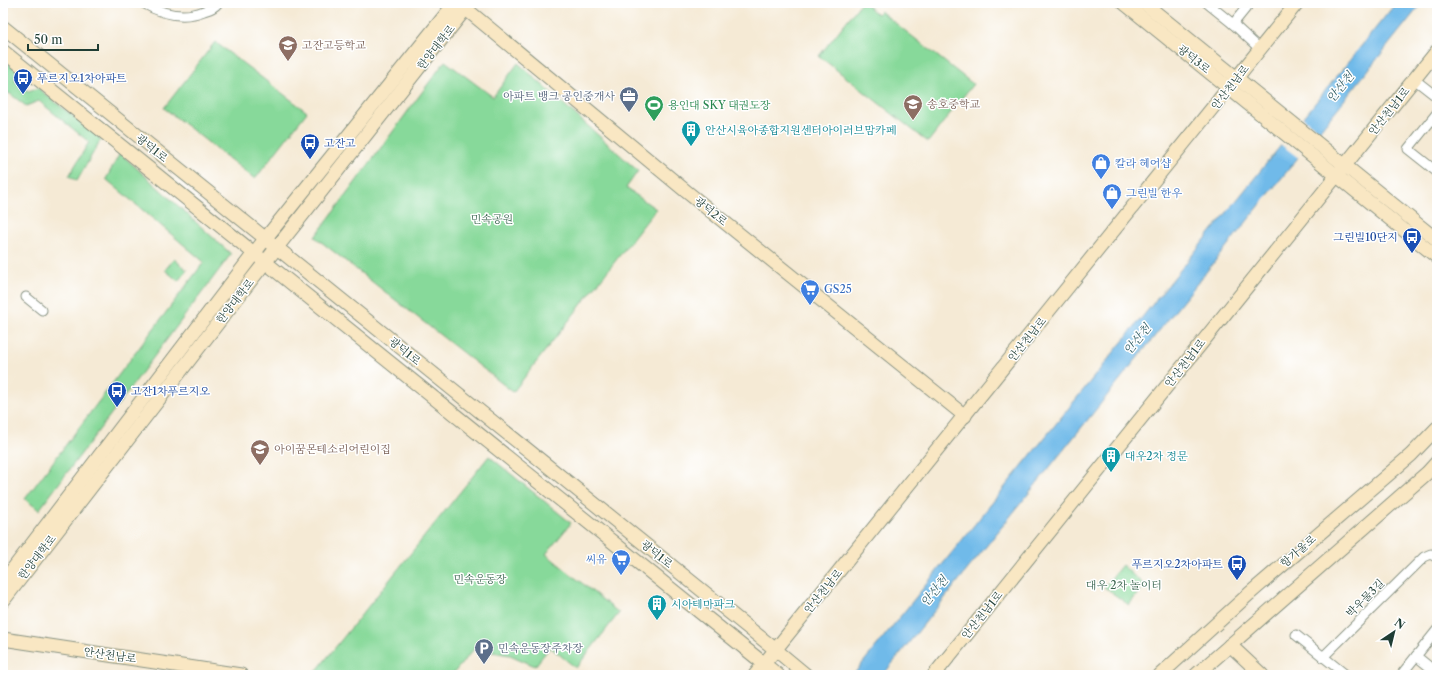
<svg xmlns="http://www.w3.org/2000/svg" width="1440" height="678" font-family="'Libre Caslon Text','Noto Serif KR',serif">
  <rect width="100%" height="100%" fill="#fff"/>
  <filter id="ink" filterUnits="userSpaceOnUse"><feTurbulence type="fractalNoise" baseFrequency=".025" numOctaves="2"/><feDisplacementMap in="SourceGraphic" scale="8" xChannelSelector="R" yChannelSelector="G"/><feConvolveMatrix kernelMatrix="1 2 1 2 8 2 1 2 1" color-interpolation-filters="sRGB"/></filter>
  <filter id="wash" filterUnits="userSpaceOnUse"><feTurbulence type="fractalNoise" baseFrequency=".012" numOctaves="4" result="noise"/><feDisplacementMap in="SourceGraphic" scale="16" xChannelSelector="R" yChannelSelector="G"/><feGaussianBlur stdDeviation="0.9" result="paint"/><feColorMatrix in="noise" values="0 0 0 0 0 0 0 0 0 0 0 0 0 0 0 0 0 1.4 0 .05"/><feComposite in="paint" operator="in"/></filter>
  <g filter="url(#wash)">
    <rect width="100%" height="100%" fill="#f5ead5"/>
    <g fill="#87d99a" stroke="#538b67">
      <polygon points="861,3 864,3 877,14 880,11 973,84 928,142 819,56"/>
      <polygon points="215,42 307,112 255,179 164,108"/>
      <polygon points="3,59 18,71 15,81 28,91 38,88 101,139 77,181 69,176 89,142 39,101 26,106 9,93 3,94"/>
      <polygon points="445,61 493,97 518,63 638,171 626,188 656,209 513,392 315,237"/>
      <polygon points="120,153 231,254 39,510 25,499 204,262 106,179"/>
      <polygon points="174,259 187,270 178,281 165,270"/>
      <polygon points="489,456 571,523 546,554 619,613 576,668 550,647 535,666 510,655 474,649 452,675 314,674"/>
      <polygon points="1122,565 1144,585 1129,605 1104,587"/>
    </g>
    <polygon fill="#70bae9" stroke="#487c8e" points="1396,3 1422,3 883,675 853,675"/>
    <polygon fill="#f5ead5" points="1302,117 1321,132 1300,159 1280,144"/>
  </g>
  <g filter="url(#ink)">
    <g fill="none" stroke-linecap="round" stroke-linejoin="round">
      <g stroke="#8a9484" stroke-width="11">
        <g id="street">
          <path d="M 143,3 C 162,14 184,19 204,11 C 210,9 214,8 218,3"/>
          <polyline points="1207,3 1233,24 1250,3"/>
          <polyline points="1233,24 1260,49"/>
          <polyline points="1414,79 1437,97"/>
          <polyline points="1437,113 1408,149 1437,172"/>
          <polyline points="26,297 42,310"/>
          <polyline points="1296,635 1346,675"/>
          <polyline points="1416,656 1437,673"/>
          <polyline points="1323,657 1424,557 1431,554 1437,558"/>
          <polyline points="1401,675 1437,630"/>
        </g>
      </g>
      <g stroke="#8a9484" stroke-width="15">
        <g id="secondary">
          <polyline points="1124,3 1437,257"/>
          <polyline points="1144,3 1437,240"/>
          <polyline points="460,4 687,192 965,416"/>
          <polyline points="3,27 776,650 806,675"/>
          <polyline points="3,51 778,675"/>
          <polyline points="3,582 265,239 455,3"/>
          <polyline points="3,601 248,284 470,3"/>
          <polyline points="3,639 241,675"/>
          <polyline points="1230,645 1262,675"/>
          <polyline points="755,675 1297,3"/>
          <polyline points="934,675 1437,51"/>
          <polyline points="1160,675 1249,594 1411,455 1437,428"/>
          <polyline points="1196,675 1427,473 1437,462"/>
        </g>
      </g>
      <use href="#street" stroke="#fff" stroke-width="9"/>
      <use href="#secondary" stroke="#f9e7c3" stroke-width="13"/>
    </g>
  </g>
  <defs>
    <g id="school-pin" transform="scale(1)"><path d="M0 17L-7.5 6A9.5 9.5 0 1 1 7.5 6Z" fill="#8d6e63" stroke="#fff"/><path d="M0-5L7-2L0 1L-7-2ZM-4 1L0 2.5L4 1V4Q0 6-4 4Z" fill="#fff"/></g>
    <g id="bus-pin" transform="scale(1)"><path d="M0 17L-7.5 6A9.5 9.5 0 1 1 7.5 6Z" fill="#1a4fb4" stroke="#fff"/><path d="M-5-6H5V4H4V6H2V4H-2V6H-4V4H-5ZM-3.5-4V0h7V-4ZM-3.5 1.2v1.5H-2V1.2ZM2 1.2v1.5H3.5V1.2Z" fill="#fff"/></g>
    <g id="office-pin" transform="scale(1)"><path d="M0 17L-7.5 6A9.5 9.5 0 1 1 7.5 6Z" fill="#5c6f8a" stroke="#fff"/><path d="M-6-3h4V-5.5h4V-3h4V5H-6ZM-1-4.5V-3h2v-1.5ZM-6 0V1H6V0Z" fill="#fff"/></g>
    <g id="stadium-pin" transform="scale(1)"><path d="M0 17L-7.5 6A9.5 9.5 0 1 1 7.5 6Z" fill="#2e9e5b" stroke="#fff"/><path d="M0-5a6.5 5 0 1 0 0 10a6.5 5 0 1 0 0-10ZM-3.5-1.8h7v3.6h-7Z" fill="#fff"/></g>
    <g id="building-pin" transform="scale(1)"><path d="M0 17L-7.5 6A9.5 9.5 0 1 1 7.5 6Z" fill="#0f9aa8" stroke="#fff"/><path d="M-4-6H4V6H1V3H-1V6H-4ZM-2.5-4.3h1.7v1.8h-1.7ZM.8-4.3h1.7v1.8H.8ZM-2.5-1h1.7V.8h-1.7ZM.8-1h1.7V.8H.8Z" fill="#fff"/></g>
    <g id="shop-pin" transform="scale(1)"><path d="M0 17L-7.5 6A9.5 9.5 0 1 1 7.5 6Z" fill="#3f7fe0" stroke="#fff"/><path d="M-5-2.5h2.3a2.7 3.5 0 0 1 5.4 0H5L5.5 6h-11ZM-1.5-2.5h3a1.5 2.3 0 0 0-3 0Z" fill="#fff"/></g>
    <g id="supermarket-pin" transform="scale(1)"><path d="M0 17L-7.5 6A9.5 9.5 0 1 1 7.5 6Z" fill="#3f7fe0" stroke="#fff"/><path d="M-6-5.5h2.5l.6 2H6L4.5 2H-2.5L-4.4-4H-6ZM-1.5 3.2a1.3 1.3 0 1 0 .1 0ZM3 3.2a1.3 1.3 0 1 0 .1 0Z" fill="#fff"/></g>
    <g id="parking-pin" transform="scale(1)"><path d="M0 17L-7.5 6A9.5 9.5 0 1 1 7.5 6Z" fill="#5c6f8a" stroke="#fff"/><path d="M-3.5-5.5H1a3.5 3.5 0 0 1 0 7H-1V5.5H-3.5ZM-1-3.4V-.6H.8a1.4 1.4 0 0 0 0-2.8Z" fill="#fff"/></g>
  </defs>
  <g fill-rule="evenodd">
    <use href="#school-pin" x="288" y="45"/>
    <use href="#bus-pin" x="23" y="78"/>
    <use href="#office-pin" x="629" y="96"/>
    <use href="#school-pin" x="913" y="104"/>
    <use href="#stadium-pin" x="654" y="105"/>
    <use href="#building-pin" x="691" y="130"/>
    <use href="#bus-pin" x="310" y="143"/>
    <use href="#shop-pin" x="1101" y="163"/>
    <use href="#shop-pin" x="1112" y="193"/>
    <use href="#bus-pin" x="1412" y="237"/>
    <use href="#supermarket-pin" x="810" y="289"/>
    <use href="#bus-pin" x="117" y="391"/>
    <use href="#school-pin" x="260" y="449"/>
    <use href="#building-pin" x="1111" y="456"/>
    <use href="#supermarket-pin" x="621" y="559"/>
    <use href="#bus-pin" x="1237" y="564"/>
    <use href="#building-pin" x="657" y="604"/>
    <use href="#parking-pin" x="484" y="648"/>
  </g>
  <g text-anchor="middle" dominant-baseline="central" stroke-width="3" stroke-linejoin="round" paint-order="stroke">
    <g font-size="11" fill="#785e54" stroke="#fff" text-anchor="start">
      <text x="302" y="45">고잔고등학교</text>
      <text x="927" y="104">송호중학교</text>
      <text x="274" y="449">아이꿈몬테소리어린이집</text>
    </g>
    <g font-size="11" fill="#1f3d34" stroke="#fff">
      <text transform="translate(436 47) rotate(-52)">한양대학로</text>
      <text transform="translate(1194 59) rotate(39)">광덕3로</text>
      <text transform="translate(1230 87) rotate(-52)">안산천남로</text>
      <text transform="translate(1389 111) rotate(-51)">안산천남1로</text>
      <text transform="translate(152 148) rotate(39)">광덕1로</text>
      <text transform="translate(711 211) rotate(39)">광덕2로</text>
      <text transform="translate(235 301) rotate(-52)">한양대학로</text>
      <text transform="translate(1027 339) rotate(-51)">안산천남로</text>
      <text transform="translate(405 351) rotate(39)">광덕1로</text>
      <text transform="translate(1185 363) rotate(-52)">안산천남1로</text>
      <text transform="translate(1298 551) rotate(-41)">항가울로</text>
      <text transform="translate(657 554) rotate(39)">광덕1로</text>
      <text transform="translate(37 557) rotate(-52)">한양대학로</text>
      <text transform="translate(823 591) rotate(-51)">안산천남로</text>
      <text transform="translate(1365 598) rotate(-45)">박우물3길</text>
      <text transform="translate(982 615) rotate(-51)">안산천남1로</text>
      <text transform="translate(110 655) rotate(8)">안산천남로</text>
    </g>
    <g font-size="11" fill="#164399" stroke="#fff" text-anchor="start">
      <text x="37" y="78">푸르지오1차아파트</text>
      <text x="324" y="143">고잔고</text>
      <text x="1398" y="237" text-anchor="end">그린빌10단지</text>
      <text x="131" y="391">고잔1차푸르지오</text>
      <text x="1223" y="564" text-anchor="end">푸르지오2차아파트</text>
    </g>
    <g font-size="11" fill="#4e5e75" stroke="#fff" text-anchor="end">
      <text x="615" y="96">아파트 뱅크 공인중개사</text>
      <text x="498" y="648" text-anchor="start">민속운동장주차장</text>
    </g>
    <g font-size="11" fill="#27864d" stroke="#fff" text-anchor="start">
      <text x="668" y="105">용인대 SKY 태권도장</text>
    </g>
    <g font-size="11" fill="#0d838f" stroke="#fff" text-anchor="start">
      <text x="705" y="130">안산시육아종합지원센터아이러브맘카페</text>
      <text x="1125" y="456">대우2차 정문</text>
      <text x="671" y="604">시아테마파크</text>
    </g>
    <g font-size="11" fill="#366cbe" stroke="#fff" text-anchor="start">
      <text x="1115" y="163">칼라 헤어샵</text>
      <text x="1126" y="193">그린빌 한우</text>
      <text x="824" y="289">GS25</text>
      <text x="607" y="559" text-anchor="end">씨유</text>
    </g>
    <g font-size="11" fill="#39644e" stroke="#fff">
      <text x="492" y="219">민속공원</text>
      <text x="480" y="579">민속운동장</text>
      <text x="1124" y="585">대우 2차 놀이터</text>
    </g>
    <g font-size="12" font-style="italic" fill="#37626a" stroke="#fff">
      <text transform="translate(1340 87) rotate(-51)">안산천</text>
      <text transform="translate(1137 339) rotate(-51)">안산천</text>
      <text transform="translate(934 591) rotate(-51)">안산천</text>
    </g>
  </g>
  <rect width="1440" height="678" fill="none" stroke="#fff" stroke-width="16"/>
  <g transform="translate(1394 632) rotate(35)" stroke="#ffffff" stroke-width="3" paint-order="stroke">
  <path d="M0-3L7 15L0 10L-7 15Z" fill="#1f3d34"/>
  <text y="-6" font-size="11" font-weight="bold" text-anchor="middle" fill="#1f3d34">N</text>
  </g>
  <path d="M28 44v6h70v-6" fill="none" stroke="#1f3d34" stroke-width="2"/>
  <text x="34" y="44" font-size="12" fill="#1f3d34" stroke="#ffffff" stroke-width="3" paint-order="stroke">50 m</text>
</svg>
